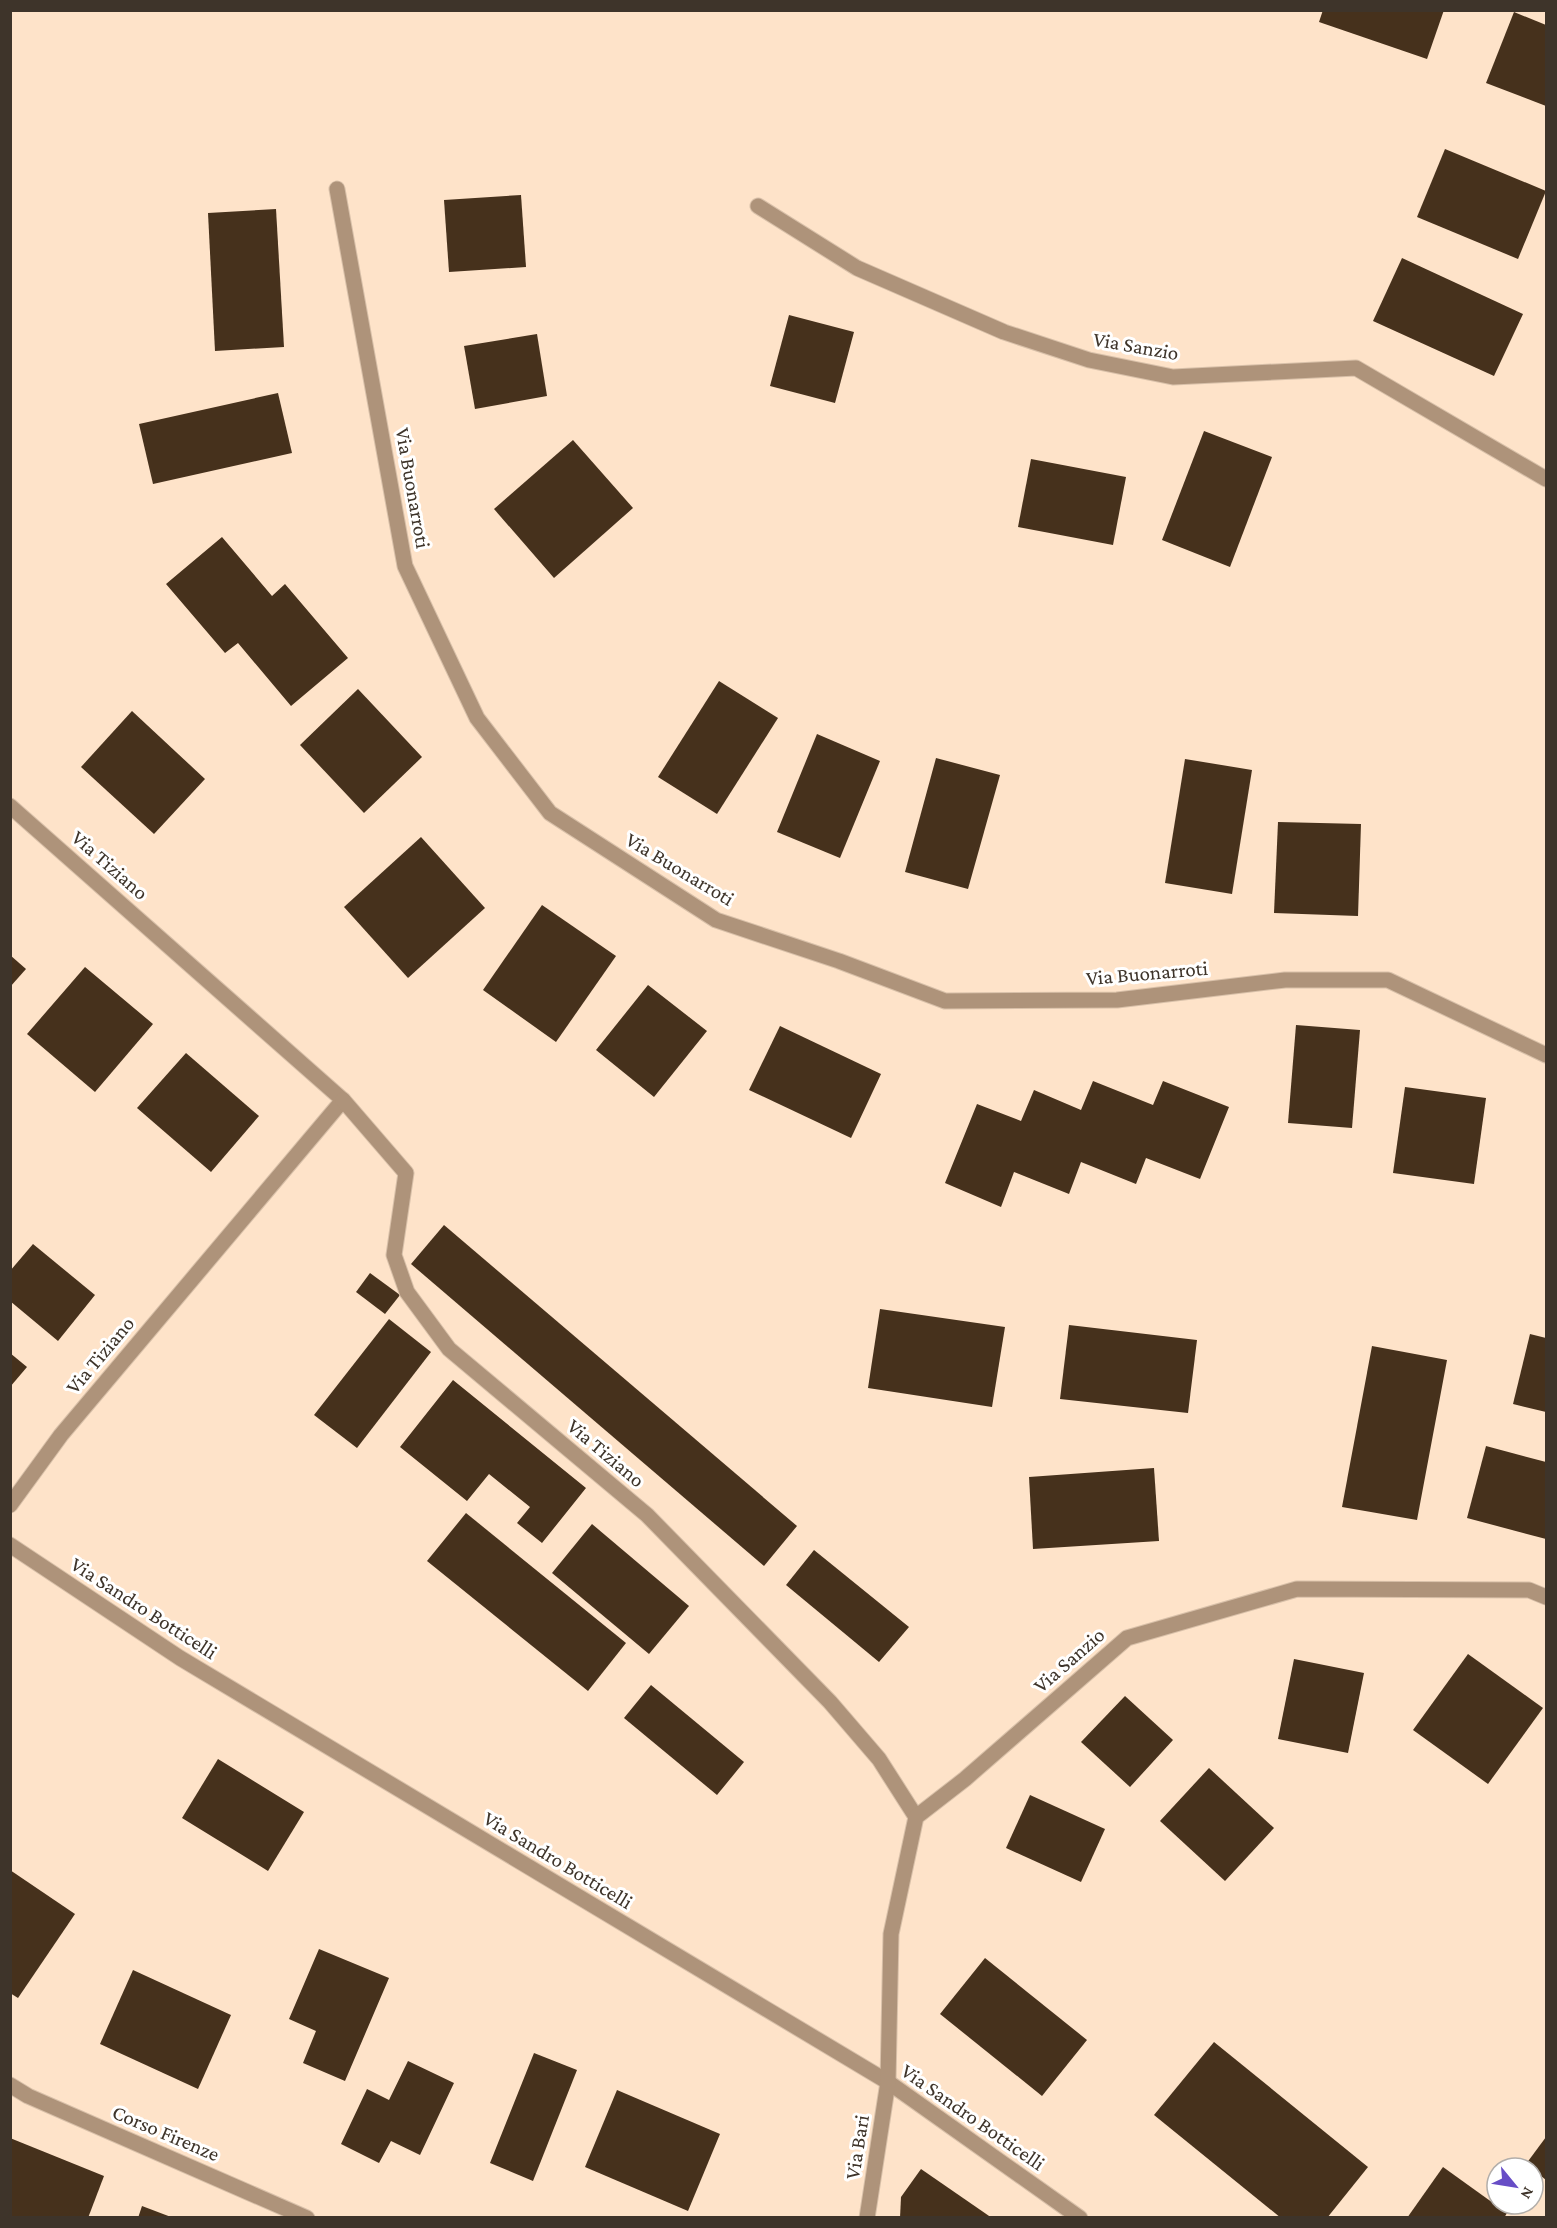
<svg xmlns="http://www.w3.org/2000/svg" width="1557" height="2228" font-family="'Crimson Pro',serif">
  <rect width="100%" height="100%" fill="#fee3c9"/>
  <g fill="#46311c">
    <polygon points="1323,10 1444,10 1427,59 1319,22"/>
    <polygon points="1514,12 1546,25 1546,106 1486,83"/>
    <polygon points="1445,149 1546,191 1518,259 1417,217"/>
    <polygon points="521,195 526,267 449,272 444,200"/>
    <polygon points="276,209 284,347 215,351 208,213"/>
    <polygon points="1402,258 1523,314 1494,376 1373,321"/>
    <polygon points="789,315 854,332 835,403 770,386"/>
    <polygon points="537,334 547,396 475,409 464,346"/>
    <polygon points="278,393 292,453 153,484 139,424"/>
    <polygon points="1204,431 1272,457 1230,567 1162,540"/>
    <polygon points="573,440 633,508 554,578 494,509"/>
    <polygon points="1031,459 1126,477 1113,545 1018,527"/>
    <polygon points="222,537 272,596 285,584 348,658 291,706 238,643 225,653 166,584"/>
    <polygon points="719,681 778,718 717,814 658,777"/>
    <polygon points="358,689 422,757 364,813 300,745"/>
    <polygon points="132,711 205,779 154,834 81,767"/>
    <polygon points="817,734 880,761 840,858 777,832"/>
    <polygon points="936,758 1000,775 968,889 905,872"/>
    <polygon points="1185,759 1252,770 1232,894 1165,883"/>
    <polygon points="1278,822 1361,824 1358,916 1274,913"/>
    <polygon points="421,837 485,908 408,978 344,907"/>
    <polygon points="542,905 616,956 556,1042 483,990"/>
    <polygon points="10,955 26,969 10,987"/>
    <polygon points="85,967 153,1024 95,1092 27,1034"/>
    <polygon points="648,985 707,1031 654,1097 596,1050"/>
    <polygon points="1296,1025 1360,1030 1352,1128 1288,1123"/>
    <polygon points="780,1026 881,1074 851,1138 749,1090"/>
    <polygon points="186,1053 259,1116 211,1172 137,1108"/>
    <polygon points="1093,1081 1153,1105 1163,1081 1229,1107 1200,1179 1146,1158 1136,1184 1081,1162 1069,1194 1014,1172 1001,1207 945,1183 977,1104 1021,1121 1034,1090 1081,1110"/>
    <polygon points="1405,1087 1486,1098 1474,1184 1393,1173"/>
    <polygon points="444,1225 797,1526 764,1566 411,1264"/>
    <polygon points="33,1244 95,1295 58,1341 10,1301 10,1271"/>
    <polygon points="370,1273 400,1295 385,1314 356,1292"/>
    <polygon points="880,1309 1005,1327 992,1407 868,1388"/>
    <polygon points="389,1319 431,1352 357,1448 314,1415"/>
    <polygon points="1069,1325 1197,1340 1188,1413 1060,1399"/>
    <polygon points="1530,1334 1546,1338 1546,1412 1513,1404"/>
    <polygon points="1372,1346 1447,1360 1417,1520 1342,1507"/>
    <polygon points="10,1353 27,1367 10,1387"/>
    <polygon points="453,1380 586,1488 542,1543 517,1523 530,1507 489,1474 467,1501 400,1447"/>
    <polygon points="1486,1446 1546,1462 1546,1539 1467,1518"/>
    <polygon points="1154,1468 1159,1541 1033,1549 1029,1477"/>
    <polygon points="466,1513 626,1643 588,1691 427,1561"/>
    <polygon points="592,1524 689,1606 649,1654 552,1573"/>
    <polygon points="814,1550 909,1627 879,1662 786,1585"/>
    <polygon points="1468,1654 1543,1708 1488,1784 1413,1730"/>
    <polygon points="1294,1659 1364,1673 1348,1753 1278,1739"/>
    <polygon points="651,1685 744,1762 717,1795 624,1718"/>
    <polygon points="1125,1696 1173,1740 1130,1787 1081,1742"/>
    <polygon points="218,1759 304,1812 268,1871 182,1818"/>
    <polygon points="1209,1768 1274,1828 1225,1881 1160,1821"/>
    <polygon points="1030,1795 1105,1829 1081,1882 1006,1848"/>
    <polygon points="10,1870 75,1914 18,1998 10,1993"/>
    <polygon points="319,1949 389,1978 345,2081 303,2063 316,2031 289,2019"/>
    <polygon points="985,1958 1087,2040 1042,2096 940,2014"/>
    <polygon points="133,1970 231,2015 198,2089 100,2044"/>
    <polygon points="1214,2042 1368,2167 1327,2218 1281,2218 1154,2115"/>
    <polygon points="534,2053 577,2070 533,2181 490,2163"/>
    <polygon points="408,2061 454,2083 420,2155 391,2141 379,2163 341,2144 367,2089 389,2100"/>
    <polygon points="617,2090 720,2134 688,2211 585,2167"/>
    <polygon points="1546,2137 1546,2180 1526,2164"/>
    <polygon points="10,2138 104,2176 88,2218 10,2218"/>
    <polygon points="1443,2167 1507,2213 1504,2218 1407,2218"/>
    <polygon points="921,2169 992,2218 900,2218 901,2197"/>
    <polygon points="142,2206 171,2217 171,2218 138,2218"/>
  </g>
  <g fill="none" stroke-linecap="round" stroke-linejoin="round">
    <g stroke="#d8c0a9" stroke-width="17">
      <g id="minor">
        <polyline points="337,189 405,566 477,718 550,813 716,920 839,961 945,1001 1117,1000 1285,980 1388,980 1546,1055"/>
        <polyline points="758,206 857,268 1004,332 1089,360 1173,377 1356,368 1546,479"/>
        <polyline points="10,806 343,1100 61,1435 10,1505"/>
        <polyline points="343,1100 406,1173 394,1255 407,1292 449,1349 647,1515 830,1702 879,1759 916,1817"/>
        <polyline points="10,1545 180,1658 888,2082 1080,2218"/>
        <polyline points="10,2085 28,2096 307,2218"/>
        <polyline points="867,2218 888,2082 891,1934 916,1817 965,1779 1127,1638 1297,1589 1529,1590 1546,1597"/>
      </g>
    </g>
    <use href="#minor" stroke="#ae937a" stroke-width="15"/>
  </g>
  <g text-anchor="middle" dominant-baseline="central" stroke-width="6" stroke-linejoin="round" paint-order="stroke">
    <g font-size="21" fill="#3e342a" stroke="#fff">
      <text transform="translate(1136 346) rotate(10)">Via Sanzio</text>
      <text transform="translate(413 488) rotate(80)">Via Buonarroti</text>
      <text transform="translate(110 865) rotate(41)">Via Tiziano</text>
      <text transform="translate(680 869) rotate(31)">Via Buonarroti</text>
      <text transform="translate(1147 973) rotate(-5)">Via Buonarroti</text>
      <text transform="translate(100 1355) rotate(-50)">Via Tiziano</text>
      <text transform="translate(606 1453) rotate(40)">Via Tiziano</text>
      <text transform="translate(144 1608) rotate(33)">Via Sandro Botticelli</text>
      <text transform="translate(1069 1660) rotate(-41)">Via Sanzio</text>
      <text transform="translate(558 1860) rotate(31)">Via Sandro Botticelli</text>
      <text transform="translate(973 2117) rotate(35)">Via Sandro Botticelli</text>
      <text transform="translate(166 2133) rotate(23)">Corso Firenze</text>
      <text transform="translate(857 2147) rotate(-81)">Via Bari</text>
    </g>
  </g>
  <rect width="1557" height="2228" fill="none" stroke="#3e342a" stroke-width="24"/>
  <g transform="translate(1515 2186) rotate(120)"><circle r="28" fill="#ffffff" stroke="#b2aeaa" stroke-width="1.5"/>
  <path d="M0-4.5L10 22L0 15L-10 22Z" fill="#674dc6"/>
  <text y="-9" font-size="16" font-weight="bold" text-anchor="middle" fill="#3e342a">N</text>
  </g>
</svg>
